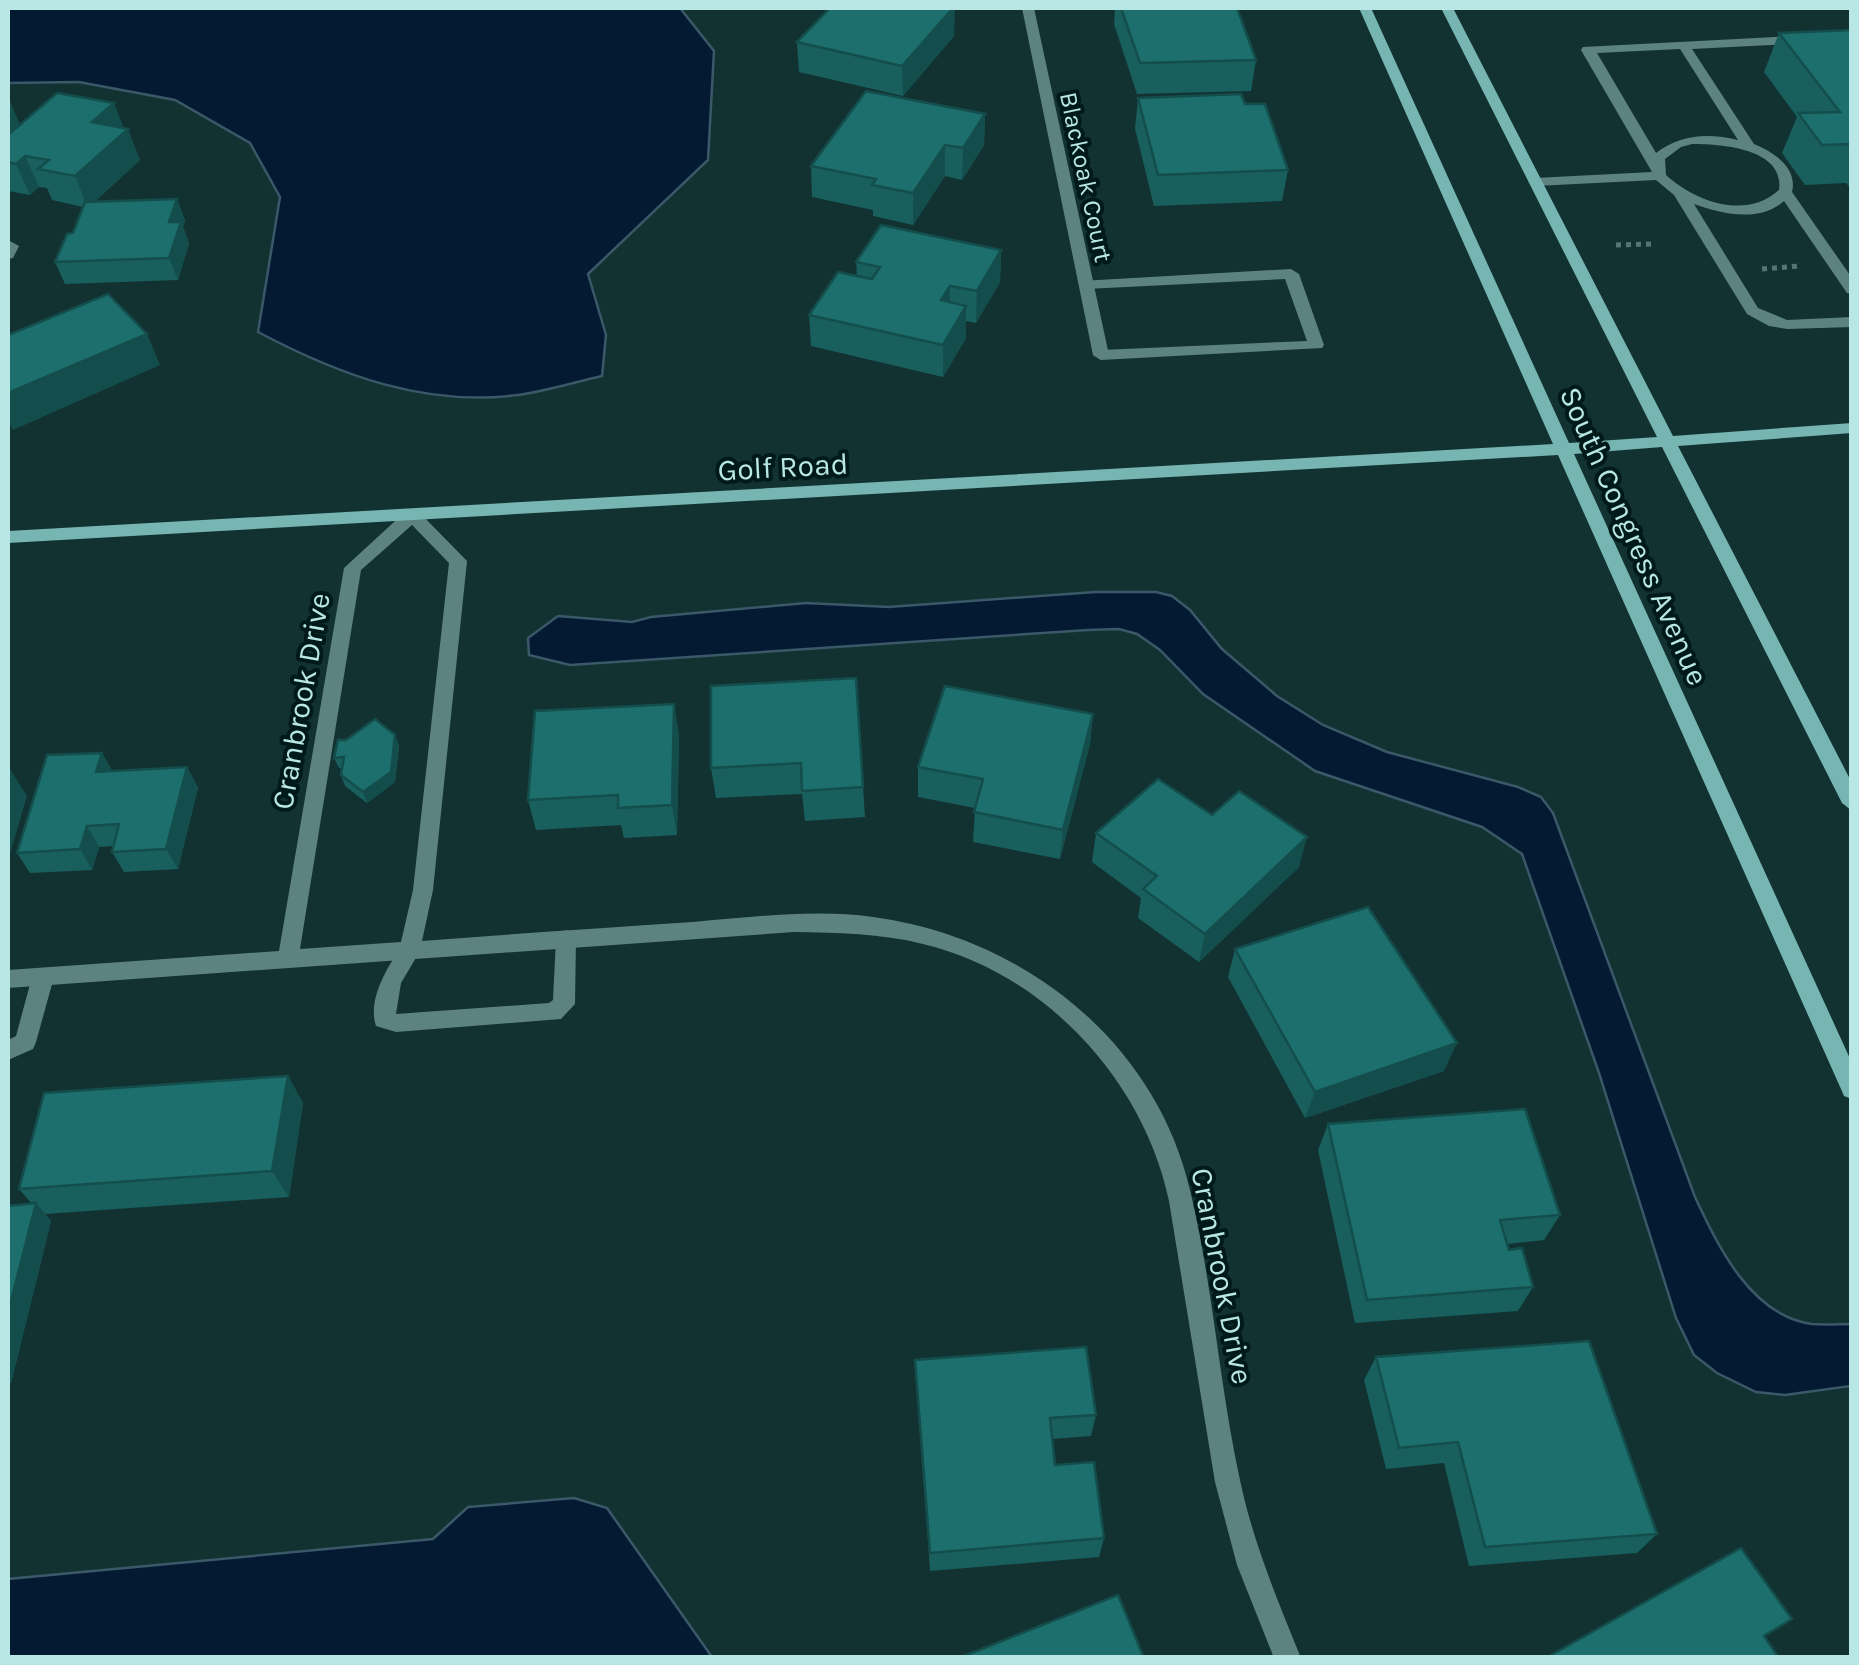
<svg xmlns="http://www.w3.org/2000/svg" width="1859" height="1665" font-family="Karla,sans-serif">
  <rect width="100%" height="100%" fill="#123231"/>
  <g fill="#031a32" stroke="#3a5868" stroke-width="2.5">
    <path d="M 8,8 L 680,8 L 714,51 L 708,160 L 588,274 L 606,335 L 602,376 C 575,382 546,391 518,395 C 425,407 339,375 258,332 L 280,197 L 250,143 L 175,100 L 79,82 L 8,83 Z"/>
    <path d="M 1095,592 L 1156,592 L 1172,596 L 1190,610 L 1222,649 L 1277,696 L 1323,725 L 1387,752 L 1518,787 L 1541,797 L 1553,813 L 1695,1197 C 1718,1246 1751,1316 1812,1324 C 1825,1325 1839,1324 1851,1324 L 1851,1386 L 1785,1395 L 1756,1392 L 1717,1373 L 1694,1355 L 1676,1318 L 1599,1073 L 1522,854 L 1482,827 L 1315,771 L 1203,694 L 1160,650 L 1137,634 L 1119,629 L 1088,630 L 570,665 L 529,655 L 528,638 L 558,616 L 632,622 L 651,617 L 806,603 L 889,607 Z"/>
    <polygon points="574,1498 607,1508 712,1657 8,1657 8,1579 433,1539 468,1507"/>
  </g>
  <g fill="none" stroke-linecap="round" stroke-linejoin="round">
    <g stroke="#517675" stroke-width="5" stroke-dasharray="5 5" stroke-linecap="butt">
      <polyline points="1616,245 1653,244"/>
      <polyline points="1762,269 1799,266"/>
    </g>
    <g fill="#5d8381" fill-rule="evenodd">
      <path d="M 1852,33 L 1852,41 L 1692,49 L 1754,144 C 1774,152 1798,168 1792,192 L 1852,278 L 1852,294 L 1847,293 L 1784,201 C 1760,223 1722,214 1694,204 L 1758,308 L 1787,320 L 1852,317 L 1852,327 L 1787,329 L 1769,326 L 1747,314 L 1674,195 L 1656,180 L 1535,186 L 1528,182 L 1535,178 L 1652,172 L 1581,50 L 1583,47 ZM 1680,49 L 1738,140 C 1708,133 1681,134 1656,153 L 1597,53 ZM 1692,144 C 1720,144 1785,148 1779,190 C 1746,220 1696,202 1666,175 L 1665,159 L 1681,147 Z"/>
      <polygon points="1291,269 1299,274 1324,345 1322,348 1101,360 1093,355 1101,350 1307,341 1285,279 1086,289 1081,287 1081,281"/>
      <path d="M 566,930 L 573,933 L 576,939 L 575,1004 L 561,1019 L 396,1032 L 376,1026 C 367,999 388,967 402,945 L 409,942 L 416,945 L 420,951 L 401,983 L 396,1014 L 549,1003 L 553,1000 L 556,939 L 559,933 Z"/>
      <polygon points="43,968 51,971 54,977 36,1042 33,1049 8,1060 8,1040 16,1036 32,977 35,971"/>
    </g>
    <g fill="#5d8381" fill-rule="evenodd">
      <polygon points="1022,8 1034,8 1109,355 1101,360 1093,355"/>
      <polygon points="8,240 19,246 13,258 8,259"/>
      <path d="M 412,509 L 418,511 L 467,561 L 433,890 L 422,941 C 512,934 602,928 693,922 C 752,917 814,909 873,917 C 1022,937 1155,1040 1190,1190 C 1213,1285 1219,1384 1240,1480 C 1253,1542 1277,1599 1301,1658 L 1274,1658 L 1237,1565 L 1215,1482 L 1169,1201 C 1144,1081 1045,973 923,944 C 880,933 838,933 794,932 L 8,988 L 8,970 L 279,951 L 344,568 L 406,511 ZM 412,525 L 449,563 L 413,890 L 401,942 L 300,949 L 361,570 Z"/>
    </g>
    <polygon fill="#76b5b2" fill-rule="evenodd" points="1359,8 1371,8 1569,443 1657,437 1441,8 1453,8 1673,436 1852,423 1852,433 1678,446 1852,783 1852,811 1842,803 1662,447 1574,454 1852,1063 1852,1099 1844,1096 1841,1089 1558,455 8,543 8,531 1553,444"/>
  </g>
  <g fill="#185f5d">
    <polygon points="1115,8 1237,8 1256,60 1251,91 1137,94 1114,24"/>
    <polygon points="1852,30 1852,190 1846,183 1805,185 1782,153 1797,117 1764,72 1779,33"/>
    <polygon points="954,36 903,96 799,72 797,42"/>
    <polygon points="8,97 19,123 17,127 123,128 140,160 94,202 177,199 185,221 183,227 189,243 178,280 65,284 55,262 73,233 83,207 52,200 47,188 39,187 30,195 8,191"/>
    <polygon points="1138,98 1245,104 1288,170 1282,201 1154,206 1135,129"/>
    <polygon points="985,114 984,145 962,180 945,176 913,225 873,216 873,210 812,197 811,166"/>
    <polygon points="1001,250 1000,282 976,323 966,321 966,338 943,377 811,346 809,315 857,276 856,262"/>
    <polygon points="711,686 863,787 865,817 805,821 802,794 716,798 711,768"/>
    <polygon points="1093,714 1090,744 1060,859 973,842 975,808 918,797 918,767"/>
    <polygon points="679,734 677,835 624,838 621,825 536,830 528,800"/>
    <polygon points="395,735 399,746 395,782 367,803 345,786 341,775 342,768 339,768 334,758"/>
    <polygon points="102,753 112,771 187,767 198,788 178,869 124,872 112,852 113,846 99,847 92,870 30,873 17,853"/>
    <polygon points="1212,815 1299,867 1199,962 1138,918 1141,898 1092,862 1096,833"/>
    <polygon points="1235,949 1444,1071 1305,1118 1228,977"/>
    <polygon points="288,1076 303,1103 289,1197 45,1214 51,1221 11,1383 8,1383 8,1205 32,1204 19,1189"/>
    <polygon points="1328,1124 1560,1215 1544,1240 1507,1244 1509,1250 1533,1287 1518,1311 1355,1323 1318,1150"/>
    <polygon points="1376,1357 1657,1534 1637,1553 1469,1566 1444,1463 1386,1469 1364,1380"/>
    <polygon points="915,1360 1096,1415 1091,1436 1052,1439 1055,1465 1104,1538 1099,1557 930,1571"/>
  </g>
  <g fill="#144e4c">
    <polygon points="953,8 955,8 954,36 903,96 902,66"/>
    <polygon points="8,97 19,123 8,144"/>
    <polygon points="114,103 125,132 128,129 140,160 88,208 75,176 92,122"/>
    <polygon points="985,114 984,145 962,180 963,148"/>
    <polygon points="945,145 945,176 913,225 913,193"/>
    <polygon points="25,156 39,187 30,195 16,164"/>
    <polygon points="177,199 185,221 183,227 189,243 178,280 169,258 169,222"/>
    <polygon points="1001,250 1000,282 976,323 977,291"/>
    <polygon points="950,286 950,317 941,300"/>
    <polygon points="966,306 966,338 943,377 943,345"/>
    <polygon points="147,334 160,365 13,430 8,420 8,393"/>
    <polygon points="674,704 679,734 677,835 672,805"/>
    <polygon points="1093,714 1090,744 1060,859 1063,830"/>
    <polygon points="395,735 399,746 395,782 367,803 363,792"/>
    <polygon points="102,753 114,774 96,772"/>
    <polygon points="8,766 27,796 8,860"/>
    <polygon points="187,767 198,788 178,869 166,849"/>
    <polygon points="87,826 99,847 92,870 80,849"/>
    <polygon points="1307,837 1299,867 1199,962 1205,934"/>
    <polygon points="1457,1043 1444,1071 1305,1118 1315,1092"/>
    <polygon points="288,1076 303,1103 289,1197 272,1171"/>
    <polygon points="36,1203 51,1221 11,1383 8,1380 8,1313"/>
  </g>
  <g fill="#1c6f6c" stroke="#144e4c" stroke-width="2.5">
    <polygon points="830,8 953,8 902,66 797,42"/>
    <polygon points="1121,8 1237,8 1256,60 1140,63"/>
    <polygon points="1852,30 1852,144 1822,145 1798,113 1840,112 1779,33"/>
    <polygon points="866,91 985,114 963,148 945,145 913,193 872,185 876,179 811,166"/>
    <polygon points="57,93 114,103 92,122 128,129 75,176 38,169 49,160 25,156 16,164 8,162 8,135"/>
    <polygon points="1241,94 1245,104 1265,104 1288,170 1158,175 1138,98"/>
    <polygon points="177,199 169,222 181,222 169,258 55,262 67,234 73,233 85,202"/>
    <polygon points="881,225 1001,250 977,291 950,286 941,300 966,306 943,345 809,315 838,272 872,279 880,267 856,262"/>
    <polygon points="108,294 147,334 8,393 8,335"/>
    <polygon points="856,678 863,787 802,791 801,763 711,768 711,686"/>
    <polygon points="945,686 1093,714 1063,830 974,812 983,779 918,767"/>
    <polygon points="674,704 672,805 618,808 618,795 528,800 535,711"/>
    <polygon points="375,719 395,735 391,772 363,792 341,775 344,757 334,758 338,740 346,740"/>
    <polygon points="102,753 96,772 187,767 166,849 112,852 119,824 87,826 80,849 17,853 47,755"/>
    <polygon points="1158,779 1212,815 1239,791 1307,837 1205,934 1143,889 1157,876 1096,833"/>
    <polygon points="1368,907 1457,1043 1315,1092 1235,949"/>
    <polygon points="288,1076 272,1171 19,1189 44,1093"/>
    <polygon points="1525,1109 1560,1215 1500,1220 1509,1250 1522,1248 1533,1287 1367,1300 1328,1124"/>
    <polygon points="36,1203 8,1313 8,1206"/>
    <polygon points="1589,1341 1657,1534 1485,1547 1458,1442 1399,1448 1376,1357"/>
    <polygon points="1086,1347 1096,1415 1050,1418 1055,1465 1094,1462 1104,1538 930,1553 915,1360"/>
    <polygon points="1741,1548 1792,1619 1764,1636 1779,1658 1546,1658"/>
    <polygon points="1118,1595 1144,1658 959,1658"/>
  </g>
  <g text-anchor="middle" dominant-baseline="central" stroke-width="8" stroke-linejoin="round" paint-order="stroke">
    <g font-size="25" fill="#b9e7e5" stroke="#001a19">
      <text transform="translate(1086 177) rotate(78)">Blackoak Court</text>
    </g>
    <g font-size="30" fill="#b9e7e5" stroke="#001a19">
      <text transform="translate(783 467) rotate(-3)">Golf Road</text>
      <text transform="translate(1634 536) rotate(66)">South Congress Avenue</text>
      <text transform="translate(301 701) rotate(-80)">Cranbrook Drive</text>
      <text transform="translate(1222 1276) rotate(79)">Cranbrook Drive</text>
    </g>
  </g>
  <rect width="1859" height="1665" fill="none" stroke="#b9e7e5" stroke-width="20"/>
</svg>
